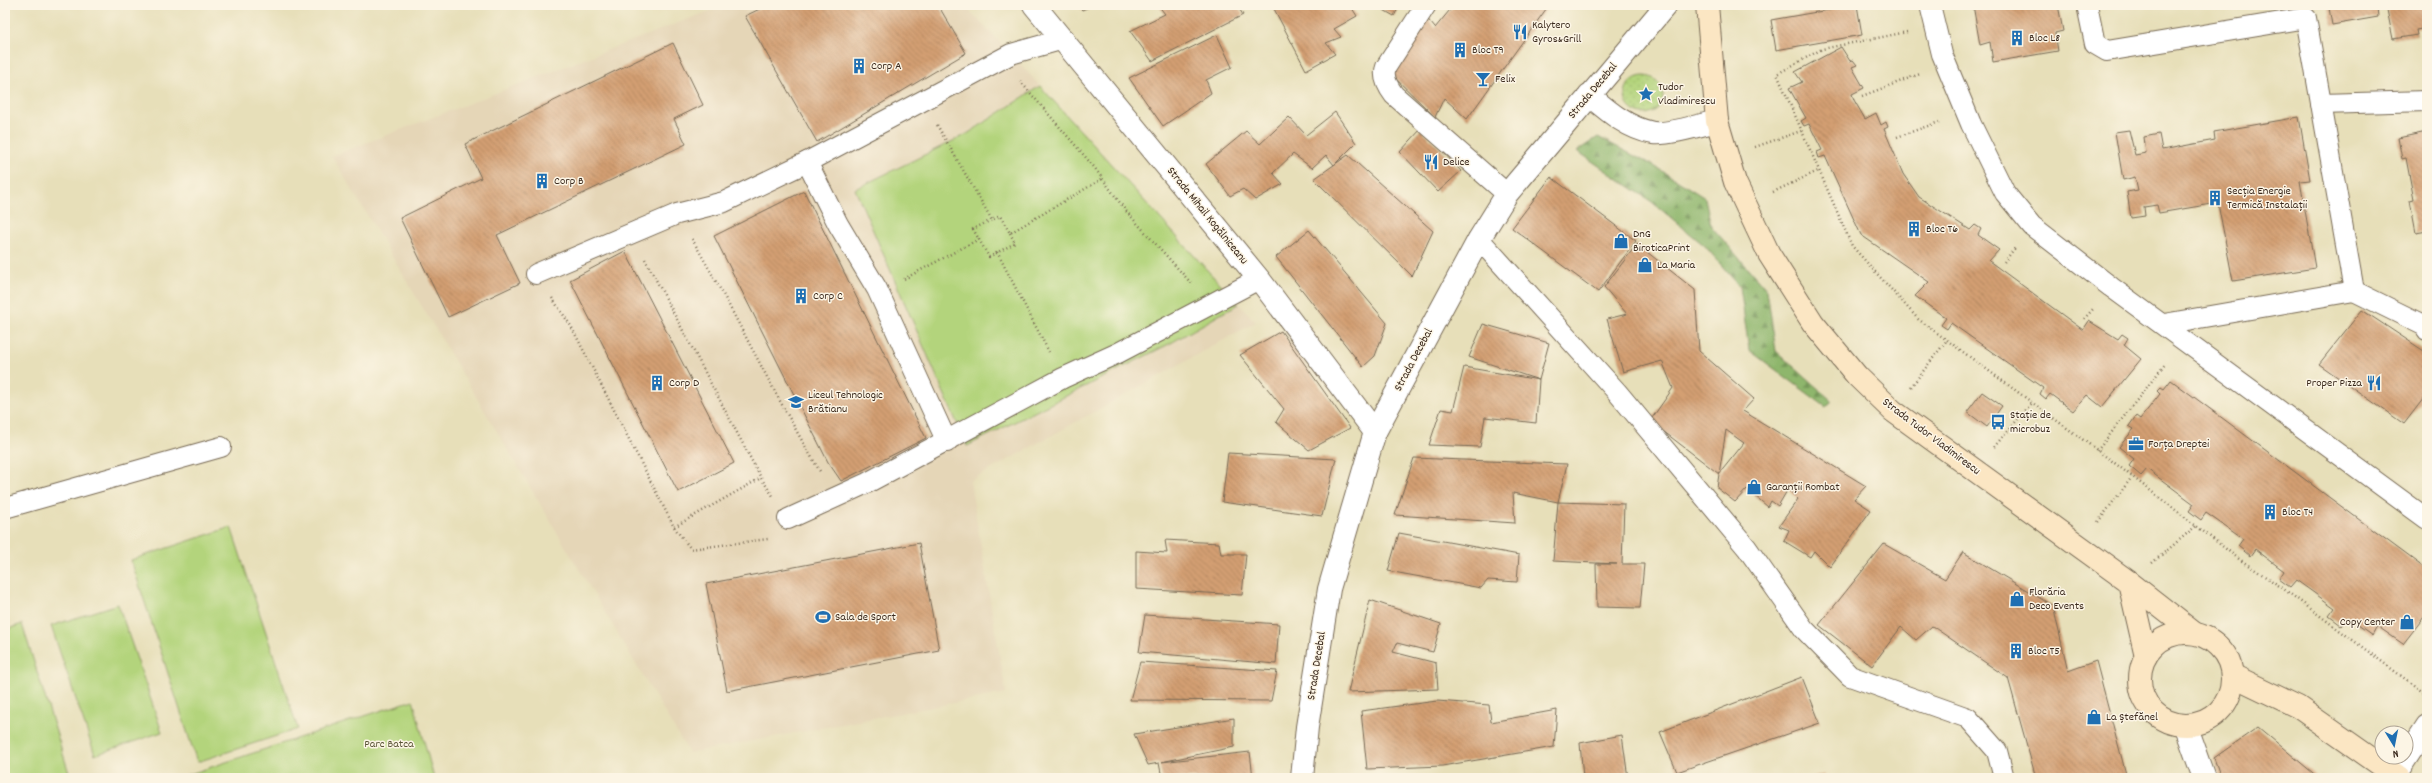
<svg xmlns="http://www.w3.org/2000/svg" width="2432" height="783" font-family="Dekko,sans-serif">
  <defs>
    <pattern id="grass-dots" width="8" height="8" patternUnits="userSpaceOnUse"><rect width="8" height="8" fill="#b3d47c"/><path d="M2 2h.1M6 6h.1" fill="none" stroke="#9bb66b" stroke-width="1.8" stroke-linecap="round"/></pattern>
    <pattern id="forest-firs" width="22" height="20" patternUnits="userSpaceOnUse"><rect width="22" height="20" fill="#8eb66c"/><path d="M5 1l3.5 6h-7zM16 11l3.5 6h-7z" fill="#759458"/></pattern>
    <pattern id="building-back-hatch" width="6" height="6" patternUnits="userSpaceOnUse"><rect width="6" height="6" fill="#d39f72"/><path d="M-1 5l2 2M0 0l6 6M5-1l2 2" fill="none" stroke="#ac825d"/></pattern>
  </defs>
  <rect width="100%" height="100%" fill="#fcf5e5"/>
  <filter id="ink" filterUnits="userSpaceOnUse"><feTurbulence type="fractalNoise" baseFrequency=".025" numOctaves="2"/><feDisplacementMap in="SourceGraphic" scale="8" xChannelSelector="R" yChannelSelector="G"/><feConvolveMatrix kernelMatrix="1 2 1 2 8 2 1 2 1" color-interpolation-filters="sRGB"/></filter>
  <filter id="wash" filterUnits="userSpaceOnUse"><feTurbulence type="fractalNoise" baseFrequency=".012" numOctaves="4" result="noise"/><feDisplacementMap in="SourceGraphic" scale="16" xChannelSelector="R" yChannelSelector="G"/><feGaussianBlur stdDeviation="0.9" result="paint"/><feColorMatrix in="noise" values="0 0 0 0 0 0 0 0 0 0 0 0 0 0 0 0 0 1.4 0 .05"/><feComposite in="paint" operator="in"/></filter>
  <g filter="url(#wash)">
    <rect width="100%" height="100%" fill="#e7dfb9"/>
    <polygon fill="#e5d6b7" points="725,5 964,5 1025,69 1123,181 1256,322 970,481 1006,693 689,753 332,156"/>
    <circle fill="url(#grass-dots)" stroke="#777f4d" cx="1644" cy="95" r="19"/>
    <polygon fill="url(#forest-firs)" stroke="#647045" points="1598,137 1654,166 1705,198 1711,226 1767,290 1776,351 1832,401 1826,407 1749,350 1740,287 1705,246 1652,202 1577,151"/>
    <g fill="#b3d47c" stroke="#777f4d">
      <polygon points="1040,86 1238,304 1171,343 967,446 855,189 967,134"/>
      <polygon points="231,527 298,729 197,762 131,560"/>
      <polygon points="118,604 162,732 95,755 51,626"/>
      <polygon points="22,624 69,773 53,778 5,778 5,630"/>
      <polygon points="413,700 434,778 178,778"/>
    </g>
    <g id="blocks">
      <g fill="url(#building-back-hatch)" fill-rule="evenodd">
        <polygon points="768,5 938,5 966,53 817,142 745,16"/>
        <polygon points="1078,5 1094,5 1082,10"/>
        <polygon points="1158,5 1237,5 1243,15 1152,61 1130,31 1165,14"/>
        <polygon points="1272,5 1350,5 1357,16 1334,29 1341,37 1326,43 1335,54 1306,70"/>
        <polygon points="1375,5 1400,5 1394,16"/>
        <polygon points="1454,5 1549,5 1467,119 1444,98 1435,117 1389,72 1426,17 1435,28"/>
        <polygon points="1857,5 1862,35 1776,50 1771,20"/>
        <polygon points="1973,5 2058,5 2063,31 2055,33 2058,51 1993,62 1990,42 1980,45"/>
        <polygon points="2332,5 2381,5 2381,6 2377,7 2378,17 2332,25 2329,8 2333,7"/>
        <polygon points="2386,5 2427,5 2427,28 2416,30 2417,35 2393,39"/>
        <polygon points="1217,35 1232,67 1206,80 1211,93 1163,126 1129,78"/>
        <polygon points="673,43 703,105 674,119 686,144 497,235 520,283 448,317 400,218 481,178 465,144"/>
        <polygon points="1841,47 1850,61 1853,60 1857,65 1852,67 1864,88 1852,94 1854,100 1865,119 1876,113 1881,125 1886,122 1888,127 1884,129 1903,174 1919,197 1970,230 1975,225 1981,229 1978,235 1999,250 1989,261 2083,330 2089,321 2118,339 2122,334 2128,338 2124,345 2141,359 2102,407 2087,395 2073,411 2050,394 2046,399 2040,394 2043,388 1958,328 1951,323 1947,329 1941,325 1946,318 1915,296 1929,282 1861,235 1825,156 1819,158 1817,152 1822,150 1809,124 1804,126 1801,121 1806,118 1789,88 1802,82 1795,72"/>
        <polygon points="1335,112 1356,143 1334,165 1326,155 1312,168 1293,154 1273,173 1283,184 1255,200 1243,189 1230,196 1206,164 1246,131 1260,144 1289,117 1306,135"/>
        <polygon points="2299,117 2310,180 2300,181 2315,268 2233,281 2218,203 2159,213 2157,205 2144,207 2145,216 2131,218 2127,192 2138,190 2135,177 2123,180 2115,132 2129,130 2135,155 2146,153 2144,137 2159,134 2162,150 2215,140 2214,132"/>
        <polygon points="1421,129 1461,171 1438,192 1400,152"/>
        <polygon points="2427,132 2427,231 2416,233 2410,201 2414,200 2406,158 2402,159 2398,138"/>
        <polygon points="1348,155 1433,231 1412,276 1314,179"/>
        <polygon points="1551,177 1636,241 1598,292 1512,228"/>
        <polygon points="804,191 926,438 841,481 828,462 714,236"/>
        <polygon points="1309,230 1387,323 1375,356 1363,367 1276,257"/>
        <path d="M 1637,244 L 1695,290 L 1699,351 L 1754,399 L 1743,411 L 1866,486 L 1854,499 L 1871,510 L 1830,567 L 1814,551 L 1810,557 L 1784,541 L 1789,530 L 1779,526 L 1798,499 L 1788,489 L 1778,506 L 1771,501 L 1768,507 L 1747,489 L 1735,502 L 1717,488 L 1719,474 L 1650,421 L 1673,388 L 1662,361 L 1623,372 L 1607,319 L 1627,314 L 1604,287 ZM 1726,430 L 1744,443 L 1719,474 Z"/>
        <polygon points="625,251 734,463 678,492 570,280"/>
        <polygon points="2362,310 2427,353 2427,394 2404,424 2319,364"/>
        <polygon points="1483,324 1549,343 1539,380 1536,423 1485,417 1480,447 1429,445 1441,409 1453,411 1464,367 1539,380 1469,357"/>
        <polygon points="1281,331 1350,428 1309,450 1276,422 1284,409 1240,355"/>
        <polygon points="2171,380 2427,570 2427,619 2424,617 2403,644 2377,626 2372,635 2347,617 2341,625 2329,616 2335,608 2296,580 2290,587 2279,579 2284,571 2255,549 2250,556 2238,546 2243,539 2206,513 2201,520 2189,511 2194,504 2147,469 2141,476 2129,466 2134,459 2119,447 2134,429 2129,426 2136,416 2140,419 2160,394 2157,391 2161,387 2164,389"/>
        <polygon points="1982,392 2002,406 1987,427 1967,412"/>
        <polygon points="1228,453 1336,459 1322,516 1222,502"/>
        <polygon points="1414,458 1538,463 1567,464 1558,502 1513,493 1515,523 1395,515"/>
        <polygon points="1558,502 1624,504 1622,564 1644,564 1640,608 1597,607 1596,564 1617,564 1553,561"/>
        <polygon points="1399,533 1519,555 1517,582 1488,580 1481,588 1388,571"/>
        <polygon points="1165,540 1219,543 1221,554 1246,554 1242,595 1136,589 1136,551 1167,553"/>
        <polygon points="919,543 939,650 727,691 706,584"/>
        <polygon points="1884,544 1945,579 1963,552 2053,606 2068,671 2096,661 2127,778 2036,778 2008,678 1932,626 1916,640 1901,627 1872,666 1819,625"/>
        <polygon points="1370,600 1441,624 1433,652 1397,643 1393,652 1436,663 1438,689 1348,692"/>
        <polygon points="1145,615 1279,624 1276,664 1139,652"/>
        <polygon points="1140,662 1277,671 1271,701 1130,700"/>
        <polygon points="1802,677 1820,723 1677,772 1660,732"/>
        <polygon points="1437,701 1489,705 1491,722 1557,710 1554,747 1442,766 1367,769 1361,711"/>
        <polygon points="1234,718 1234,747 1161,762 1250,752 1253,778 1162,778 1159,763 1148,765 1134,734"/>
        <polygon points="2258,727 2319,778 2221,778 2214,758"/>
        <polygon points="1622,735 1628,778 1583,778 1580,743"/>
        <polygon points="1824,774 1825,778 1813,778"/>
      </g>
    </g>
  </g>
  <g filter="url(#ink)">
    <use href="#blocks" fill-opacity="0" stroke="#776954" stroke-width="1"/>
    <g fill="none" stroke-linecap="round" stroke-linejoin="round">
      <g stroke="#776954" stroke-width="22">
        <g id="service">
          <path d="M 1426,5 L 1386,67 C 1382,77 1388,87 1394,95 L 1507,194"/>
          <polyline points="1930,5 1942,54 1971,124 2005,193 2032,226 2111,287 2427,519"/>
          <polyline points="2087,5 2095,44 2107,51 2306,18 2354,291 2164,324"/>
          <polyline points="2321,104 2427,101"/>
          <polyline points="1479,239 1617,392 1747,548 1804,629 1850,676 1968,718 1997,751 2004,778"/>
          <polyline points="536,274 677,214 724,202 807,162"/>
          <polyline points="2354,291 2425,326 2427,330"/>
          <polyline points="947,442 877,289 838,224 807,162 1011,54 1064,39"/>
          <polyline points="5,508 221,447"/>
          <polyline points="788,519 867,483 1063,378 1118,353 1259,279"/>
        </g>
      </g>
      <g stroke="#776954" stroke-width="24">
        <g id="minor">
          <polyline points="1034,5 1259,279 1375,432"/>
          <path d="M 1589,95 C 1608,111 1627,128 1653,133 C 1668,135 1701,125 1717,121"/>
          <polyline points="2185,725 2204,778"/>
          <polyline points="2395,775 2427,726"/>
          <polyline points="1302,778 1307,727 1329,589 1375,432 1479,239 1507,194 1666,5"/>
        </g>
      </g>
      <g stroke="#776954" stroke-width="24">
        <g id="secondary">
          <polyline points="1707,5 1717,121 1735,182 1769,254 1813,323 1857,376 1893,411 2129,582 2146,656"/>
          <polyline points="2129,582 2194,633"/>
          <circle cx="2186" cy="679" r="46"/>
          <polyline points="2232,675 2298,707 2399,778"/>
        </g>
      </g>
      <g stroke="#776954" stroke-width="2.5" stroke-dasharray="1 3" stroke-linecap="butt">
        <polyline points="1907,32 1822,49 1777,74 1852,246 1918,319 2112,461 2239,559 2281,587 2427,695"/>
        <polyline points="1020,81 1094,167 1126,211 1191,283"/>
        <polyline points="1862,96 1920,74"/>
        <polyline points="937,125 992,220"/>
        <polyline points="1897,137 1939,122"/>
        <polyline points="1755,147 1801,131"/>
        <polyline points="1773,192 1818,171"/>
        <polyline points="1010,233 1015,243 989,257 973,229 1000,216 1010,233 1102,179"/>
        <path d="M 692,239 C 737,316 775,397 821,473"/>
        <polyline points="997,252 1049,352"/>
        <polyline points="645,259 761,478 773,496"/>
        <polyline points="2004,262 2015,248"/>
        <polyline points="904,279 979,239"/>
        <polyline points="552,298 571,326 674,527 761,478"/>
        <polyline points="2084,319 2093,309"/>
        <polyline points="1911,387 1947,340"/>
        <polyline points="1994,447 2032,403"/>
        <polyline points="2097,451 2166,363"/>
        <polyline points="2098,522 2132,477"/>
        <polyline points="674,527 691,549 768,539"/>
        <polyline points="2152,563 2196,526"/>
      </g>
      <use href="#service" stroke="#fff" stroke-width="20"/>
      <use href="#minor" stroke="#fff" stroke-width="22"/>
      <use href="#secondary" stroke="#fbe6c3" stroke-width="22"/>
    </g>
  </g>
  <defs>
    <g id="restaurant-bare" transform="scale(1.2)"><path d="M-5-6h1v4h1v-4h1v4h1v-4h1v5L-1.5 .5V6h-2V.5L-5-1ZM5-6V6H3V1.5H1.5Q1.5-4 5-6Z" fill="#1f6fb2" stroke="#fcf5e5" stroke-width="2.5" paint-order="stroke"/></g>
    <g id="building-bare" transform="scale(1.2)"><path d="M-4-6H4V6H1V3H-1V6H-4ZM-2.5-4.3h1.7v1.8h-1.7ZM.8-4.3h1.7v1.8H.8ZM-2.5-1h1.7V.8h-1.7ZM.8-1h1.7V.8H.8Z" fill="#1f6fb2" stroke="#fcf5e5" stroke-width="2.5" paint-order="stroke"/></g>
    <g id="bar-bare" transform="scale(1.2)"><path d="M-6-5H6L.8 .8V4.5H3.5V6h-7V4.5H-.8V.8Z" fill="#1f6fb2" stroke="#fcf5e5" stroke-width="2.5" paint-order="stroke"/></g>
    <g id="sight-bare" transform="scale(1.2)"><path d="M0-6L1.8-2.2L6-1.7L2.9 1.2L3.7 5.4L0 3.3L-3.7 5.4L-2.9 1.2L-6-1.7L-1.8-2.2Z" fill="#1f6fb2" stroke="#fcf5e5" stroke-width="2.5" paint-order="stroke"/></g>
    <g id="shop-bare" transform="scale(1.2)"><path d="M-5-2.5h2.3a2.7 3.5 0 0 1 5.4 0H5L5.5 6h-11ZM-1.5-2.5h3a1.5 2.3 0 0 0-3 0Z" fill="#1f6fb2" stroke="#fcf5e5" stroke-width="2.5" paint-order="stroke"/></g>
    <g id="school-bare" transform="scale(1.2)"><path d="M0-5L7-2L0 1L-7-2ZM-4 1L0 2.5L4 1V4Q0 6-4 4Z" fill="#1f6fb2" stroke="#fcf5e5" stroke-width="2.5" paint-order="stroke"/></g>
    <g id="bus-bare" transform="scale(1.2)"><path d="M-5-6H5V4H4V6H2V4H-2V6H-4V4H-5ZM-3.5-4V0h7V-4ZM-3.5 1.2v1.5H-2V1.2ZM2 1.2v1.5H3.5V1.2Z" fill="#1f6fb2" stroke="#fcf5e5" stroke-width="2.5" paint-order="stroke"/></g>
    <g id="office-bare" transform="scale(1.2)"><path d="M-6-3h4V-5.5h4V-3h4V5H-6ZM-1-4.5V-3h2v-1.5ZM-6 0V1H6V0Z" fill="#1f6fb2" stroke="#fcf5e5" stroke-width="2.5" paint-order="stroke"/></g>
    <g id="stadium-bare" transform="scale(1.2)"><path d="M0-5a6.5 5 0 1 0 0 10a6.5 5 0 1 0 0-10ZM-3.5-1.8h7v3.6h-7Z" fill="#1f6fb2" stroke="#fcf5e5" stroke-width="2.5" paint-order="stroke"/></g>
  </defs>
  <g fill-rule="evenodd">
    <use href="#restaurant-bare" x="1520" y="32"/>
    <use href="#building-bare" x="2017" y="38"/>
    <use href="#building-bare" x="1460" y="50"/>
    <use href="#building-bare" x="859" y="66"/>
    <use href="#bar-bare" x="1483" y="79"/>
    <use href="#sight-bare" x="1646" y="94"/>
    <use href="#restaurant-bare" x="1431" y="162"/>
    <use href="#building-bare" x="542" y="181"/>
    <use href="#building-bare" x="2215" y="198"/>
    <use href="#building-bare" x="1914" y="229"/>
    <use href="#shop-bare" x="1621" y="241"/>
    <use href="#shop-bare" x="1645" y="265"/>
    <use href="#building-bare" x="801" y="296"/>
    <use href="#building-bare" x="657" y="383"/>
    <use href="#restaurant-bare" x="2374" y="383"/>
    <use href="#school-bare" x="796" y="402"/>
    <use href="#bus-bare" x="1998" y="422"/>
    <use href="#office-bare" x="2136" y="444"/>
    <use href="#shop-bare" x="1754" y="487"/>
    <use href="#building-bare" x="2270" y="512"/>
    <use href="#shop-bare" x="2017" y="599"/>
    <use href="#stadium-bare" x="823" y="617"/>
    <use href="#shop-bare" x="2407" y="622"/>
    <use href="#building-bare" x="2016" y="651"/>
    <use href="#shop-bare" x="2094" y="717"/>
  </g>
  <g text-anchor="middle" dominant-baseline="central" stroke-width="3" stroke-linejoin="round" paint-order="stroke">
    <g font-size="12" fill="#3b2a1e" stroke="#fcf5e5" text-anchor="start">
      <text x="1532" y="25">Kalytero<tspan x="1532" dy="14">Gyros&amp;Grill</tspan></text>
      <text x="2029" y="38">Bloc L8</text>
      <text x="1472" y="50">Bloc T9</text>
      <text x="871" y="66">Corp A</text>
      <text x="1495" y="79">Felix</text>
      <text x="1658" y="87">Tudor<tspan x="1658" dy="14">Vladimirescu</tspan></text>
      <text x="1443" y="162">Delice</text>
      <text x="554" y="181">Corp B</text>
      <text x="2227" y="191">Secția Energie<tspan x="2227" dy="14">Termică Instalații</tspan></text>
      <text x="1926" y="229">Bloc T6</text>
      <text x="1633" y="234">DnG<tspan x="1633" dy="14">BiroticaPrint</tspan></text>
      <text x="1657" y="265">La Maria</text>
      <text x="813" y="296">Corp C</text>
      <text x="669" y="383">Corp D</text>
      <text x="2362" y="383" text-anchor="end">Proper Pizza</text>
      <text x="808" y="395">Liceul Tehnologic<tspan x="808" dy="14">Brătianu</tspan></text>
      <text x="2010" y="415">Stație de<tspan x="2010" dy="14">microbuz</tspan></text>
      <text x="2148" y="444">Forța Dreptei</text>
      <text x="1766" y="487">Garanții Rombat</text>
      <text x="2282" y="512">Bloc T4</text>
      <text x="2029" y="592">Florăria<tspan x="2029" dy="14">Deco Events</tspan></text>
      <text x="835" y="617">Sala de Sport</text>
      <text x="2395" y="622" text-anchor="end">Copy Center</text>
      <text x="2028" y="651">Bloc T5</text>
      <text x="2106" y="717">La Ștefănel</text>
    </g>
    <g font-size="12" fill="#3b2a1e" stroke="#fcf5e5">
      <text transform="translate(1593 91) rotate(-50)">Strada Decebal</text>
      <text transform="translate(1207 216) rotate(51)">Strada Mihail Kogălniceanu</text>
      <text transform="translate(1414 360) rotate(-62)">Strada Decebal</text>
      <text transform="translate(1931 437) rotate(37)">Strada Tudor Vladimirescu</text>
      <text transform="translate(1317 666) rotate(-81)">Strada Decebal</text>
    </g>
    <g font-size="12" fill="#595436" stroke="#fcf5e5">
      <text x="389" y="744">Parc Batca</text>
    </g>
  </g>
  <rect width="2432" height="783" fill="none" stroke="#fcf5e5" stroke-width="20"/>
  <g transform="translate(2394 745) rotate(170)"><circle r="19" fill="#fcf5e5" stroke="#afa495"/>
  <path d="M0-3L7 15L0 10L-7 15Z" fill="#1f6fb2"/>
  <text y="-6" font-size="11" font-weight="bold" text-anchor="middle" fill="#3b2a1e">N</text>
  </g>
</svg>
